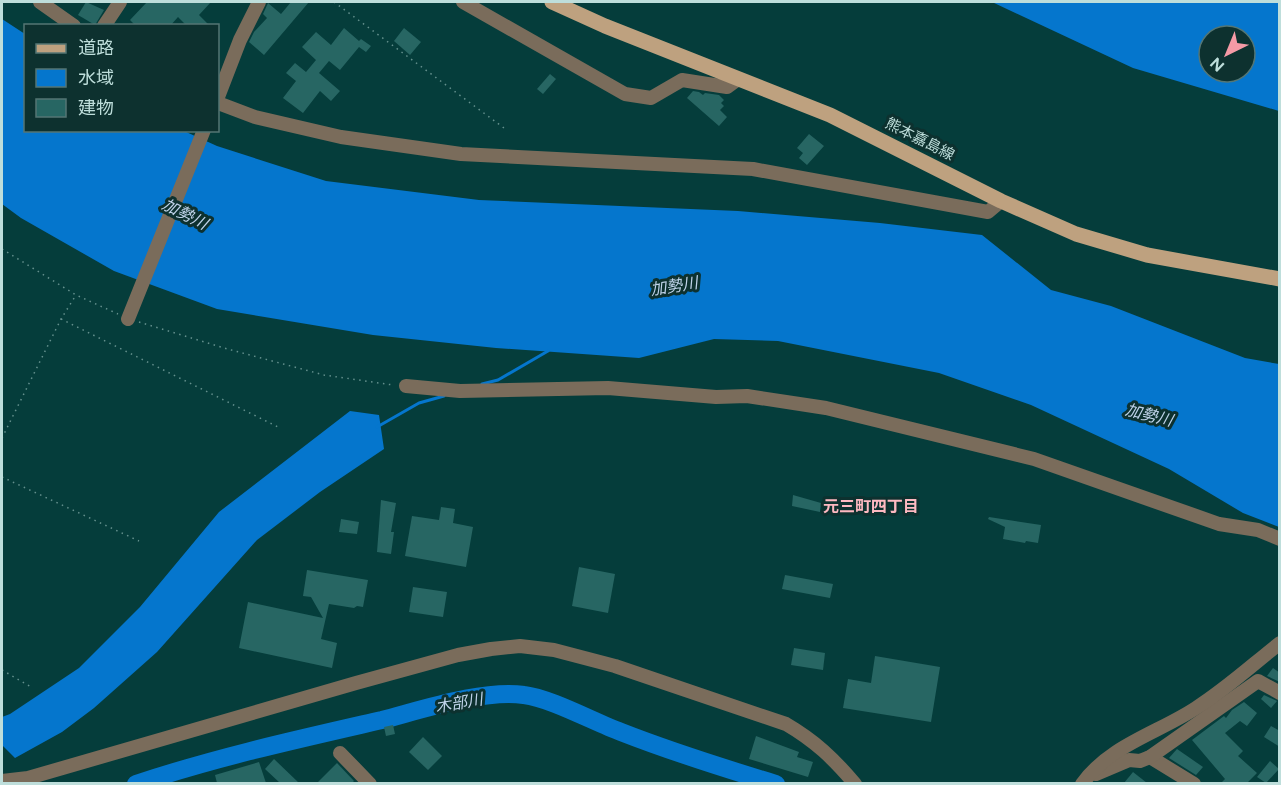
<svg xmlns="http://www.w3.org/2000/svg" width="1281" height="785" font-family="Figtree,'Noto Sans JP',sans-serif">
  <rect width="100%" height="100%" fill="#053d3b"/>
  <g fill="#0576cd" fill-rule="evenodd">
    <path d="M 992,2 L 1279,2 L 1279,111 L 1133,68 ZM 1209,36 L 1245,36 L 1245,72 L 1209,72 Z"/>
    <polygon points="2,19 25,34 26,130 184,131 217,146 326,181 479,200 738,211 880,223 982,235 1051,290 1111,306 1245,358 1279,364 1279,527 1243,513 1169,469 1031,405 939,373 778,341 714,339 639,358 496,348 373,335 217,309 114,271 21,218 2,204"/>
    <polygon points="350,411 379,415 384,449 320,492 257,540 157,652 94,708 62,732 15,758 2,745 2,717 10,714 79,668 140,607 219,512"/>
  </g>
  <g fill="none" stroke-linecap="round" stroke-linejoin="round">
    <g stroke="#0576cd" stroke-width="3">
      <polyline points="482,384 498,380 548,351"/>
      <polyline points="377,427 419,403 444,396"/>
    </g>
    <path stroke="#0576cd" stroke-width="18" d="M 136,784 C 217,757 299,739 382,720 C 421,710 484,689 524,695 C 550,698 594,722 621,732 C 672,752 723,768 776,784"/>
  </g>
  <g fill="#276663">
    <polygon points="86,2 104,10 95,25 78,15"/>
    <polygon points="147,2 211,2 199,15 210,26 187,26 178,17 170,26 136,26 130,20"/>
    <polygon points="291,2 309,2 264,55 249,42 254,32 267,18 263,14 268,3 281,14"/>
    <polygon points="344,28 359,41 361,39 371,46 366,52 359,47 340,70 329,61 319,73 340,91 331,101 320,91 303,113 283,98 296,81 286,73 295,63 306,72 316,60 302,47 316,32 331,45"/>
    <polygon points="404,28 421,42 410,55 394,41"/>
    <polygon points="550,74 556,79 543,94 537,89"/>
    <polygon points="693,91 699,92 703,95 705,93 719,95 724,100 721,103 724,106 720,110 727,117 719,126 687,98"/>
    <polygon points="809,134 824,146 807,165 799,158 803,153 797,148"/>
    <polygon points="793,495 821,503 820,512 792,506"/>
    <polygon points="381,500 396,503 391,532 394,532 391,554 377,552"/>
    <polygon points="441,507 455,509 453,523 473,527 466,567 405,556 412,516 439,520"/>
    <polygon points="989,517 1041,525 1038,543 1026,541 1025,543 1003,539 1005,527 988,519"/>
    <polygon points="341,519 359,522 357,534 339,532"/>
    <polygon points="579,567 615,574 608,613 572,606"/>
    <polygon points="307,570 368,580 363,607 357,606 354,608 329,604 321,639 337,643 332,668 239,648 248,602 323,618 311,597 303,596"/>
    <polygon points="785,575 833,584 830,598 782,589"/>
    <polygon points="413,587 447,592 443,617 409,612"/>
    <polygon points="794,648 825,653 823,670 791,665"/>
    <polygon points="875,656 940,667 931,722 843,708 848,679 871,683"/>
    <polygon points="1273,668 1280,673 1280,682 1267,676"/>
    <polygon points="1264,695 1277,701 1271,708 1261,699"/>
    <polygon points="1244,702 1257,713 1247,726 1240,721 1225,733 1243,751 1238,756 1257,773 1247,783 1221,783 1225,779 1192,740 1224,716 1226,718 1232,710"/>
    <polygon points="393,725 395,734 386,736 384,727"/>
    <polygon points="1271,726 1280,731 1280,747 1264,737"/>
    <polygon points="756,736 799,752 797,757 813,762 808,777 749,759"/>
    <polygon points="423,737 442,756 428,770 409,752"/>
    <polygon points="1177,749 1203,767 1196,775 1169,758"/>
    <polygon points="274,759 299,783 280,783 265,769"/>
    <polygon points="1270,761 1279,769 1266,783 1257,777"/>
    <polygon points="259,762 266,783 217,783 215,775"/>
    <polygon points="337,763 354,781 352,783 317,783"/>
    <polygon points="1133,772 1147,783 1124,783"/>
  </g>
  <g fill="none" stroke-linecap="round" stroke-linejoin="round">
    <g stroke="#64908d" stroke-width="1.5" stroke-dasharray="1.5 4.5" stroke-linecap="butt">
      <polyline points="334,2 504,128"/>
      <polyline points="2,249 76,295 118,314"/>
      <polyline points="61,319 280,428"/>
      <polyline points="139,322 224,348 324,375 393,385"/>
      <polyline points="2,438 61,319 76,295"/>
      <polyline points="2,477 139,541"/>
      <polyline points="2,670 33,688"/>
    </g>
    <g stroke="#7a6c5b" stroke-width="14">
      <polyline points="40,2 74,26"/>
      <polyline points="463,2 625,94 651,98 682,80 727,87 738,79"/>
      <polyline points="104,26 120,2"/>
      <polyline points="218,97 240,40 259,2"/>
      <polyline points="218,103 255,117 341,137 461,154 753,169 988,212 1001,201"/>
      <polyline points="128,319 204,130"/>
      <polyline points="406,386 460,391 608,388 716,397 747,396 826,408 1034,459 1219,524 1258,530 1280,539"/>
      <polyline points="340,753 370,784"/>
      <polyline points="1150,757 1194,784"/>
      <polyline points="1096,774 1129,760 1140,761 1150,757 1258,681 1280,693"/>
      <path d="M 2,781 L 28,778 L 356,683 L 458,655 L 491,649 L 520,646 L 554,650 L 615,666 L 786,724 C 815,741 833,758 855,784"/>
      <path d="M 1082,784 C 1110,745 1158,733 1196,708 C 1226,689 1252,665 1280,643"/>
    </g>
    <polyline stroke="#bea17f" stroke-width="15" points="552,2 605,26 830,115 1001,201 1076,234 1147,255 1280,279"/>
  </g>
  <g text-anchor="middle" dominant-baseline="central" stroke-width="6" stroke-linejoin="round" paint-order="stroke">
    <g font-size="15" fill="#bededb" stroke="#0d312f">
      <text transform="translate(920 139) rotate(27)">熊本嘉島線</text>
    </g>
    <g font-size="16" font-style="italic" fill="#bfd3e9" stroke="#0d312f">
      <text transform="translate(185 214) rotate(27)">加勢川</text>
      <text transform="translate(674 286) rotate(-9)">加勢川</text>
      <text transform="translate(1149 415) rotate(14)">加勢川</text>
      <text transform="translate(459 703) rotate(-10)">木部川</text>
    </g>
    <g font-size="16" font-weight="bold" fill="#feb9c1" stroke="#0d312f">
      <text x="871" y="506">元三町四丁目</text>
    </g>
  </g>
  <rect width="1281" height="785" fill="none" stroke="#bededb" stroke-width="6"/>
  <rect x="24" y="24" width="195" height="108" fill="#0d312f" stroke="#547674" stroke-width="1.5"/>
  <rect x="36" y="44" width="30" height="9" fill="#bea17f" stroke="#547674" stroke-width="1.5"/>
  <text x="78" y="54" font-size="18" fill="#bededb">道路</text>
  <rect x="36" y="69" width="30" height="18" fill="#0576cd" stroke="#547674" stroke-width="1.5"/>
  <text x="78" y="84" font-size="18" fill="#bededb">水域</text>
  <rect x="36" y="99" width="30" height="18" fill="#276663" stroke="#547674" stroke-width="1.5"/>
  <text x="78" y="114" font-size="18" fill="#bededb">建物</text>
  <g transform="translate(1227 54) rotate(223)"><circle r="28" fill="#0d312f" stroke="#547674" stroke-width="1.5"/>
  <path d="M0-4.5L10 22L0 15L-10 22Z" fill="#f49aa6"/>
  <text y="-9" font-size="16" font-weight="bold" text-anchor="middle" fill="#bededb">N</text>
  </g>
</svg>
